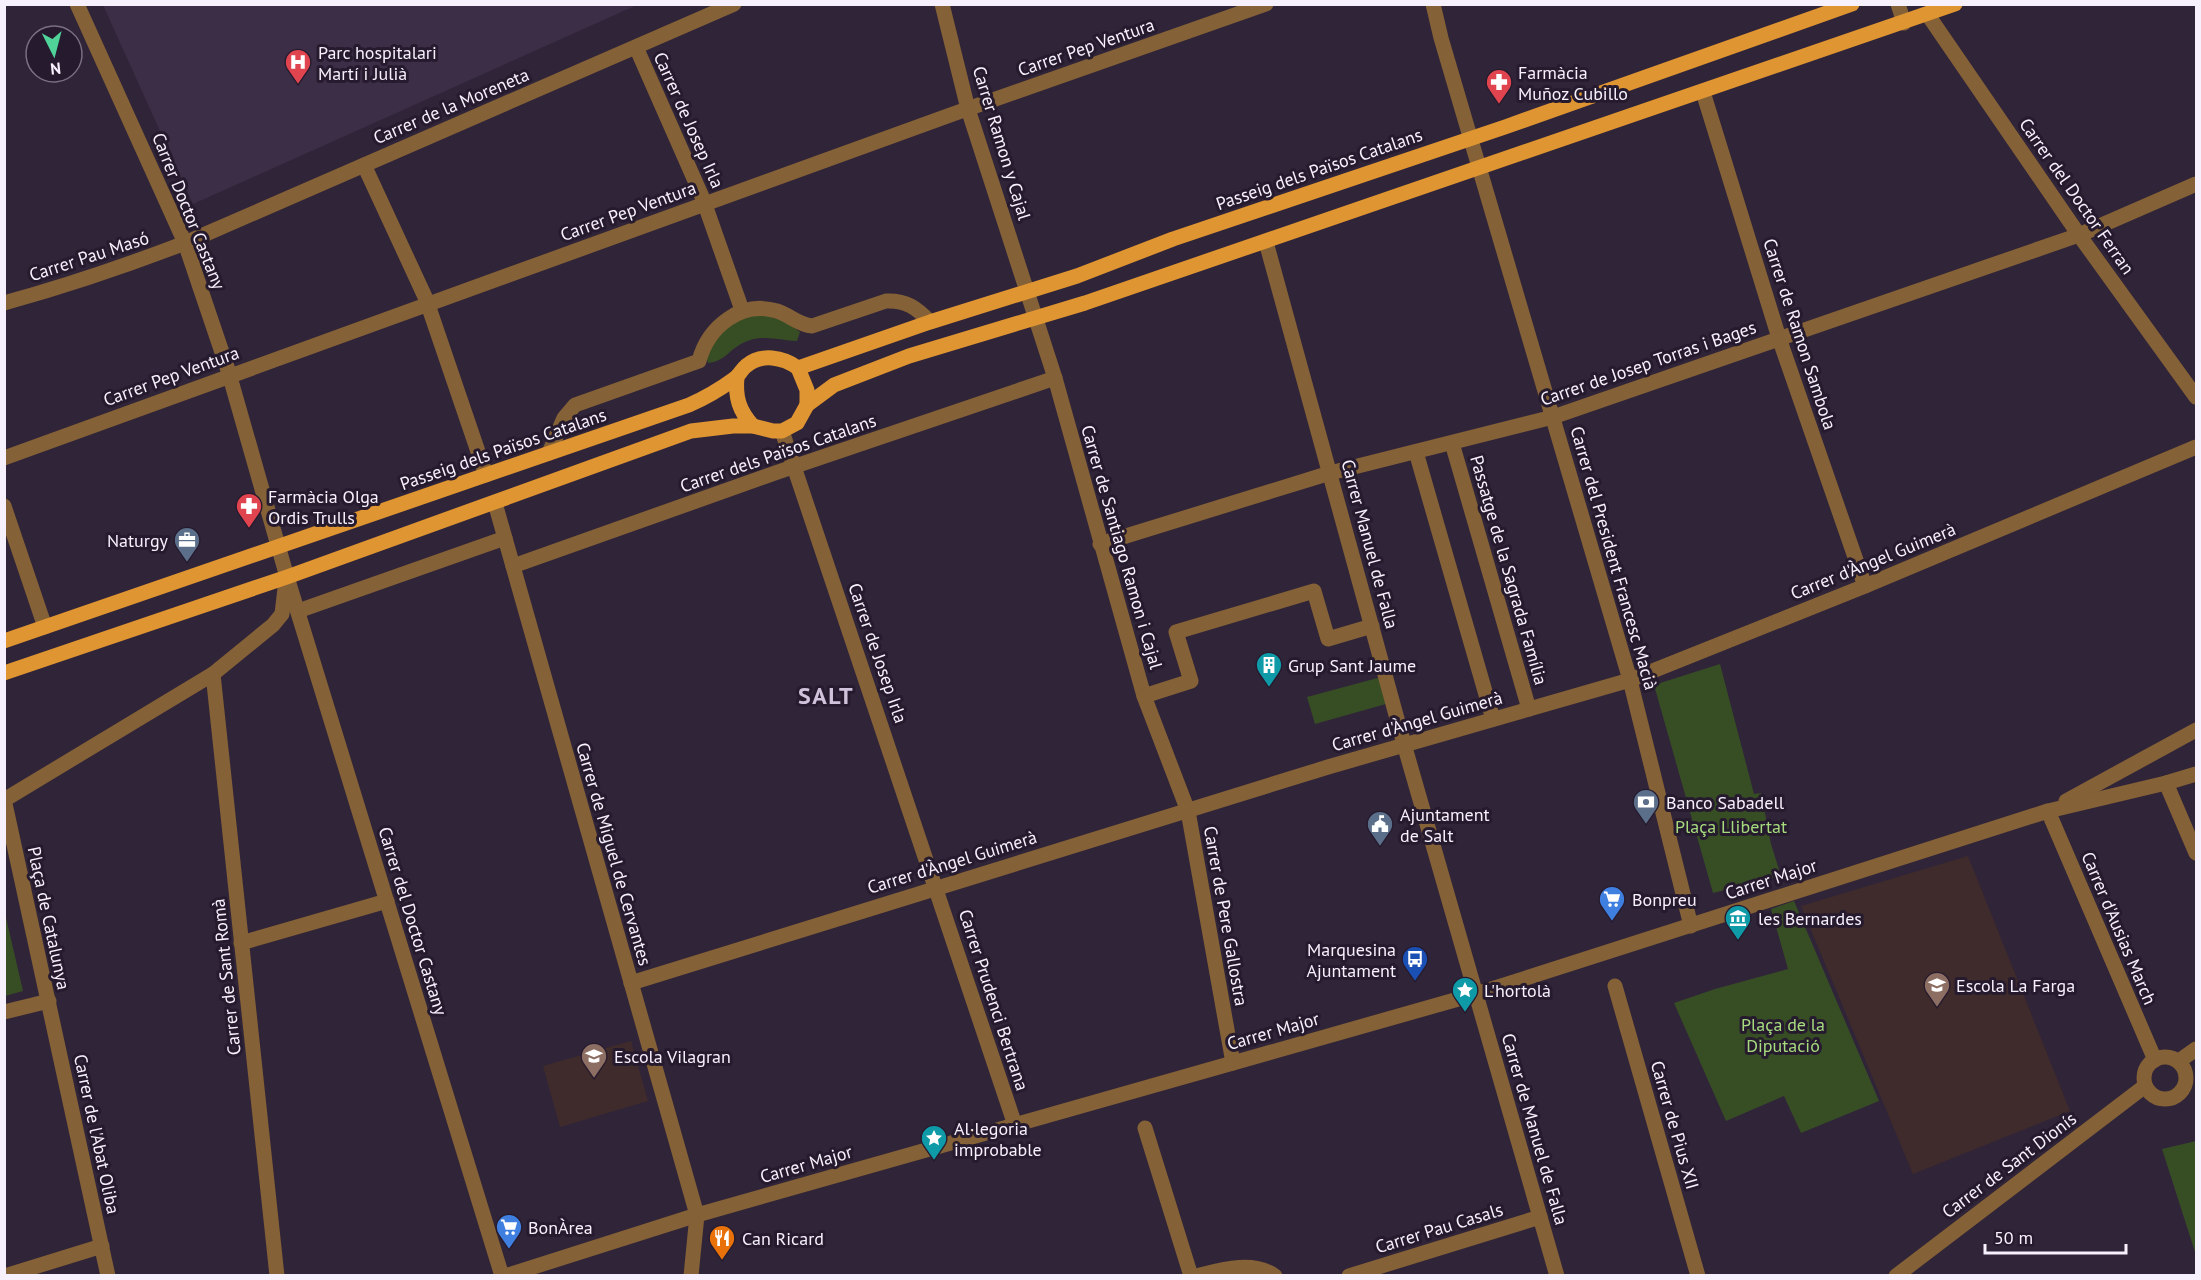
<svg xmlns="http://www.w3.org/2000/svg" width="2201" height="1280" font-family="'PT Sans',sans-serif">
  <rect width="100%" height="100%" fill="#302438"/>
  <polygon fill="#3c2e47" points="103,5 637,5 193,204"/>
  <g fill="#3f2b2b">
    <polygon points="1968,856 2070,1111 1913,1174 1801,906"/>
    <polygon points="631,1041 648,1101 560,1127 543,1066"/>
  </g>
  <g fill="#374e25">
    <path d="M 758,313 L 785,321 L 800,332 L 797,341 C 777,340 760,333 741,344 C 727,352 725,361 708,363 L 706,355 C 724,328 727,324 758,313 Z"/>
    <polygon points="1720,664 1754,794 1761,793 1771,844 1781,876 1713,893 1654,685"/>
    <polygon points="1385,676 1393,702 1315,724 1307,697"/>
    <polygon points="1794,901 1879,1101 1801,1133 1784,1096 1726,1121 1674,1003 1715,989 1788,969 1771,909"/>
    <polygon points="4,909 23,991 5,996 4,996"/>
    <polygon points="2196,1141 2196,1255 2162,1149"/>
  </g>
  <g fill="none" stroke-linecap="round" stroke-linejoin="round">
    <g stroke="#846136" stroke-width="15">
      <polyline points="77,4 185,243 228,370 287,577 502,1276"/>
      <polyline points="942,4 968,109 1055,378 1144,696 1188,811 1233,1063"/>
      <polyline points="1433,4 1441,38 1630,680 1691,926"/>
      <polyline points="1898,4 1904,23"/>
      <polyline points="1928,15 2079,235 2196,397"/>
      <polyline points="636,47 703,199 742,310"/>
      <polyline points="1703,92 1779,338 1865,586"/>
      <polyline points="364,165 426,299 486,475"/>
      <polyline points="1266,242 1404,744 1557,1276"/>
      <path d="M 4,303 C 66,286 125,266 185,243 L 734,4"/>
      <polyline points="782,431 1015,1125"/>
      <polyline points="1452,443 1529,709"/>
      <polyline points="1416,452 1493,719"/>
      <path d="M 549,453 L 564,418 L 575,405 L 699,361 C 708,327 741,300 777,311 C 790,315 798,325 812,326 L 886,301 C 906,300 917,308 930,322"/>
      <polyline points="4,458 953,114 1266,4"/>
      <polyline points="495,503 697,1215 691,1276"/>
      <polyline points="4,506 45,627"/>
      <polyline points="1100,544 1330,473 1553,417 2079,235 2196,184"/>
      <polyline points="513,566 775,473 1055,378"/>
      <polyline points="298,611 505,538"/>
      <polyline points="213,674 277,1276"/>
      <polyline points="1144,696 1191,681 1176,632 1314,591 1328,639 1372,626"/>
      <polyline points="2166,783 2196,853"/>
      <polyline points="4,799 108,1276"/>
      <polyline points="4,800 213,674 273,625 282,614 286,580"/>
      <polyline points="2066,801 2196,730"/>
      <polyline points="2048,811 2155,1060"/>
      <polyline points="241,943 387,901"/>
      <polyline points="631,983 1328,767 1630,680 1865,586 2196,447"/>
      <polyline points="1615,986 1698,1276"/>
      <polyline points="4,1012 49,1001"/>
      <circle cx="2165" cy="1078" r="21"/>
      <polyline points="2179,1061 2196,1049"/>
      <polyline points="1145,1128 1191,1276"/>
      <polyline points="5,1276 102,1246"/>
      <polyline points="505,1276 697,1215 1476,994 2048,811 2166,783 2196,774"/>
      <path d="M 1196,1276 C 1220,1270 1253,1260 1275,1276"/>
      <polyline points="1349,1276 1540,1217"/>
      <polyline points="1896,1276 2145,1086"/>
    </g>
    <g stroke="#df9531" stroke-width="15">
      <polyline points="798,368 930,322 1077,276 1173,239 1505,127 1852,4"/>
      <path d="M 737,377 C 735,397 739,411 753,426"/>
      <path d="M 4,641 L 689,405 C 705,398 719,390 734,379 C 739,376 741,370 746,366 C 761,353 783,357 798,368 L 807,390 L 807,405"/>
      <polyline points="4,673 287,577 691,431 733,426 753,426 773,431 782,431 797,423 807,405 834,385 909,356 1085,303 1955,4"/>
    </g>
  </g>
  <defs>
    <g id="hospital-pin" transform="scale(1.35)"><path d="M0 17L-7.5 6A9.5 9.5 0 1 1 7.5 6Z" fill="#e0444e" stroke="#261b2e"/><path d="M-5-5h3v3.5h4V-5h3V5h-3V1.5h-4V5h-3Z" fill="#fff"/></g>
    <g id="pharmacy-pin" transform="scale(1.35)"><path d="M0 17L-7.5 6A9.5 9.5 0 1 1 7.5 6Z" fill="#e0444e" stroke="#261b2e"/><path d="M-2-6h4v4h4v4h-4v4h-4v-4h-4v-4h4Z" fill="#fff"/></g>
    <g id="office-pin" transform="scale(1.35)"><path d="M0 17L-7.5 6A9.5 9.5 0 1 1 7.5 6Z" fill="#5c6f8a" stroke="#261b2e"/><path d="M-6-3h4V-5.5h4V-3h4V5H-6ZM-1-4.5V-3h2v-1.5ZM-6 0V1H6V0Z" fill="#fff"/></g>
    <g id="building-pin" transform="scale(1.35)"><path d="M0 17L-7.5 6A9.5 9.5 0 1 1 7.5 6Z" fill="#0f9aa8" stroke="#261b2e"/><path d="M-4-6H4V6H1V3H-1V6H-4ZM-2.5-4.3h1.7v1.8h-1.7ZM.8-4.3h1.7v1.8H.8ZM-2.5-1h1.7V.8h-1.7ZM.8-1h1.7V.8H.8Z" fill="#fff"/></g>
    <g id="bank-pin" transform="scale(1.35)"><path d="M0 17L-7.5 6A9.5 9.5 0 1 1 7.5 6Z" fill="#5c6f8a" stroke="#261b2e"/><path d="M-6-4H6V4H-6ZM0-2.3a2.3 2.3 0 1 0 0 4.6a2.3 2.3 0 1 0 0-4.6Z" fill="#fff"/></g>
    <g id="civic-pin" transform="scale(1.35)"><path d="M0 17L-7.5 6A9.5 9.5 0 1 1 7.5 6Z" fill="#5c6f8a" stroke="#261b2e"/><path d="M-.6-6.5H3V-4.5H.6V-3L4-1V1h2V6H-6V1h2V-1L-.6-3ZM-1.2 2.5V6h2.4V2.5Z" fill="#fff"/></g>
    <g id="supermarket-pin" transform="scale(1.35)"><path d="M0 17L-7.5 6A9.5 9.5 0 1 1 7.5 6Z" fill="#3f7fe0" stroke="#261b2e"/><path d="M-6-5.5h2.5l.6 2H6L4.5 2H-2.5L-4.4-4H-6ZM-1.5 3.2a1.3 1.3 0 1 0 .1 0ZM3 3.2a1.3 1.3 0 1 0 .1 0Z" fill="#fff"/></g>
    <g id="museum-pin" transform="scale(1.35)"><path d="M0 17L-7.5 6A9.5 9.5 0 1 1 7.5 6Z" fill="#0f9aa8" stroke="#261b2e"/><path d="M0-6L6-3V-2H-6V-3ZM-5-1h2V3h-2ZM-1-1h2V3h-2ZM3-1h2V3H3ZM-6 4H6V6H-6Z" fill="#fff"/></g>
    <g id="bus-pin" transform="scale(1.35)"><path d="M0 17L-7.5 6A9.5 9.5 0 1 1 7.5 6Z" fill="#1a4fb4" stroke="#261b2e"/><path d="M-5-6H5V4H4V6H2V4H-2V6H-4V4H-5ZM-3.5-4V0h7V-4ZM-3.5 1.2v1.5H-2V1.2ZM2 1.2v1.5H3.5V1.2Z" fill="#fff"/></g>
    <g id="school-pin" transform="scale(1.35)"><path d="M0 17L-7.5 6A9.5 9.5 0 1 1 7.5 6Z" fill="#8d6e63" stroke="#261b2e"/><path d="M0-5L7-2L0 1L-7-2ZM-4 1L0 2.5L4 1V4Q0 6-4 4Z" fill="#fff"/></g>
    <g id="sight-pin" transform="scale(1.35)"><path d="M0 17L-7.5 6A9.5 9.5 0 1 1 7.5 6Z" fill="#0f9aa8" stroke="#261b2e"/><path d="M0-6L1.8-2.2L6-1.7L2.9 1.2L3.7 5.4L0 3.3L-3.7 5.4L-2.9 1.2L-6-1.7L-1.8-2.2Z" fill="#fff"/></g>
    <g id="restaurant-pin" transform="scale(1.35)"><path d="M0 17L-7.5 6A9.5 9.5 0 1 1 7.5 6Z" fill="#e8710a" stroke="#261b2e"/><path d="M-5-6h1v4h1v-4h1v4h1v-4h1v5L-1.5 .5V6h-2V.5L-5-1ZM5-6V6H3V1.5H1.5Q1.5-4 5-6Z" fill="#fff"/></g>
  </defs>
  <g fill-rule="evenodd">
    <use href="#hospital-pin" x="298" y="62"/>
    <use href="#pharmacy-pin" x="1499" y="82"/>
    <use href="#pharmacy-pin" x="249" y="506"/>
    <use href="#office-pin" x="187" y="540"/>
    <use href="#building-pin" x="1269" y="665"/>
    <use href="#bank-pin" x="1646" y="802"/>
    <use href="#civic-pin" x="1380" y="824"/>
    <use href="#supermarket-pin" x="1612" y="899"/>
    <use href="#museum-pin" x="1738" y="918"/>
    <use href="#bus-pin" x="1415" y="959"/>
    <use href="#school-pin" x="1937" y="985"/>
    <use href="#sight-pin" x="1465" y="990"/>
    <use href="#school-pin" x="594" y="1056"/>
    <use href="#sight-pin" x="934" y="1138"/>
    <use href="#supermarket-pin" x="509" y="1227"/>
    <use href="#restaurant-pin" x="722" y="1238"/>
  </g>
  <g text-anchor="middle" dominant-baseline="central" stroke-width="6" stroke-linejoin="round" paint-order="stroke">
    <g font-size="18" fill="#f7f0fd" stroke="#261b2e">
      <text transform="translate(1086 47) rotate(-19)">Carrer Pep Ventura</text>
      <text transform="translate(451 106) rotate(-23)">Carrer de la Moreneta</text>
      <text transform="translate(689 120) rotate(66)">Carrer de Josep Irla</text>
      <text transform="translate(1002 143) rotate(73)">Carrer Ramon y Cajal</text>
      <text transform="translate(1319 169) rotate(-19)">Passeig dels Països Catalans</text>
      <text transform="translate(2077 196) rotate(55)">Carrer del Doctor Ferran</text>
      <text transform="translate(189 211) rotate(68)">Carrer Doctor Castany</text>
      <text transform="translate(628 211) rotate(-20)">Carrer Pep Ventura</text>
      <text transform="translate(89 256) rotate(-18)">Carrer Pau Masó</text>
      <text transform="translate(1800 334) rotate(72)">Carrer de Ramon Sambola</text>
      <text transform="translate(1648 363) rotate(-19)">Carrer de Josep Torras i Bages</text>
      <text transform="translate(171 376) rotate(-20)">Carrer Pep Ventura</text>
      <text transform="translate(503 449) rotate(-19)">Passeig dels Països Catalans</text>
      <text transform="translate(778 453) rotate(-19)">Carrer dels Països Catalans</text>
      <text transform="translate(1370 544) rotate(75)">Carrer Manuel de Falla</text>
      <text transform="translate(1122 547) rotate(74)">Carrer de Santiago Ramon i Cajal</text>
      <text transform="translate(1614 558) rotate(74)">Carrer del President Francesc Macià</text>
      <text transform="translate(1873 561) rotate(-22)">Carrer d'Àngel Guimerà</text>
      <text transform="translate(1509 570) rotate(74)">Passatge de la Sagrada Família</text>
      <text transform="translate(878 653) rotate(71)">Carrer de Josep Irla</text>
      <text transform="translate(1417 721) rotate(-16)">Carrer d'Àngel Guimerà</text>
      <text transform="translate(614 854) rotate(74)">Carrer de Miguel de Cervantes</text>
      <text transform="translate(952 862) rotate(-17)">Carrer d'Àngel Guimerà</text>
      <text transform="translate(1771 879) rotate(-18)">Carrer Major</text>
      <text transform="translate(1226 916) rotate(80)">Carrer de Pere Gallostra</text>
      <text transform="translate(49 918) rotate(78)">Plaça de Catalunya</text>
      <text transform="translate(413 921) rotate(73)">Carrer del Doctor Castany</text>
      <text transform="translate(2119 928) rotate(67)">Carrer d'Ausias March</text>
      <text transform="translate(226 977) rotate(-96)">Carrer de Sant Romà</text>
      <text transform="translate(994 1000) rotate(72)">Carrer Prudenci Bertrana</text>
      <text transform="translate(1273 1031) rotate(-16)">Carrer Major</text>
      <text transform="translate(1675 1125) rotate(74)">Carrer de Pius XII</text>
      <text transform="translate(1535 1129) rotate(74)">Carrer de Manuel de Falla</text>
      <text transform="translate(97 1134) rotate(78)">Carrer de l'Abat Oliba</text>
      <text transform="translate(806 1164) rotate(-16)">Carrer Major</text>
      <text transform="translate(2009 1165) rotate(-37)">Carrer de Sant Dionís</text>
      <text transform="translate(1439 1228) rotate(-17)">Carrer Pau Casals</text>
    </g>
    <g font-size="18" fill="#f7f0fd" stroke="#261b2e" text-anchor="start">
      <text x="318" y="52">Parc hospitalari<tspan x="318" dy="21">Martí i Julià</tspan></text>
      <text x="1518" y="72">Farmàcia<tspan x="1518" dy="21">Muñoz Cubillo</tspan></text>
      <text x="268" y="496">Farmàcia Olga<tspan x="268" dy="21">Ordis Trulls</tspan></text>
      <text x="168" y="540" text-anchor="end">Naturgy</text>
      <text x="1288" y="665">Grup Sant Jaume</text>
      <text x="1666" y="802">Banco Sabadell</text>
      <text x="1400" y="814">Ajuntament<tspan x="1400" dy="21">de Salt</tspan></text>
      <text x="1632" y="899">Bonpreu</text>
      <text x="1758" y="918">les Bernardes</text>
      <text x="1396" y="949" text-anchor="end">Marquesina<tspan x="1396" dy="21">Ajuntament</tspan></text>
      <text x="1956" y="985">Escola La Farga</text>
      <text x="1484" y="990">L'hortolà</text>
      <text x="614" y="1056">Escola Vilagran</text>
      <text x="954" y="1128">Al·legoria<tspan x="954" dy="21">improbable</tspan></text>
      <text x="528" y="1227">BonÀrea</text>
      <text x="742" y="1238">Can Ricard</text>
    </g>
    <g font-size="18" fill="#a6dc7e" stroke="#261b2e">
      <text x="1731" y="826">Plaça Llibertat</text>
      <text x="1783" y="1024">Plaça de la<tspan x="1783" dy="21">Diputació</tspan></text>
    </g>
    <g font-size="24" font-weight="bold" letter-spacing="1.5" fill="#d0c2db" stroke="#261b2e">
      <text x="826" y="695">SALT</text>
    </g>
  </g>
  <rect width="2201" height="1280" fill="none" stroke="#f7f0fd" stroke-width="12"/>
  <g transform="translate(54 54) rotate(174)"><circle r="28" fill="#261b2e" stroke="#7a7081" stroke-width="1.5"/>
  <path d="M0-4.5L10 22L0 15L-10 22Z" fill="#4fd399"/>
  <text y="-9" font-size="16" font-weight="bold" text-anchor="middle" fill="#f7f0fd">N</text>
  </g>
  <path d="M1985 1244v9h141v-9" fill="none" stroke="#f7f0fd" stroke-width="3"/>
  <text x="1994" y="1244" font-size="18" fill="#f7f0fd" stroke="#261b2e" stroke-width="4.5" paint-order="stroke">50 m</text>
</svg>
